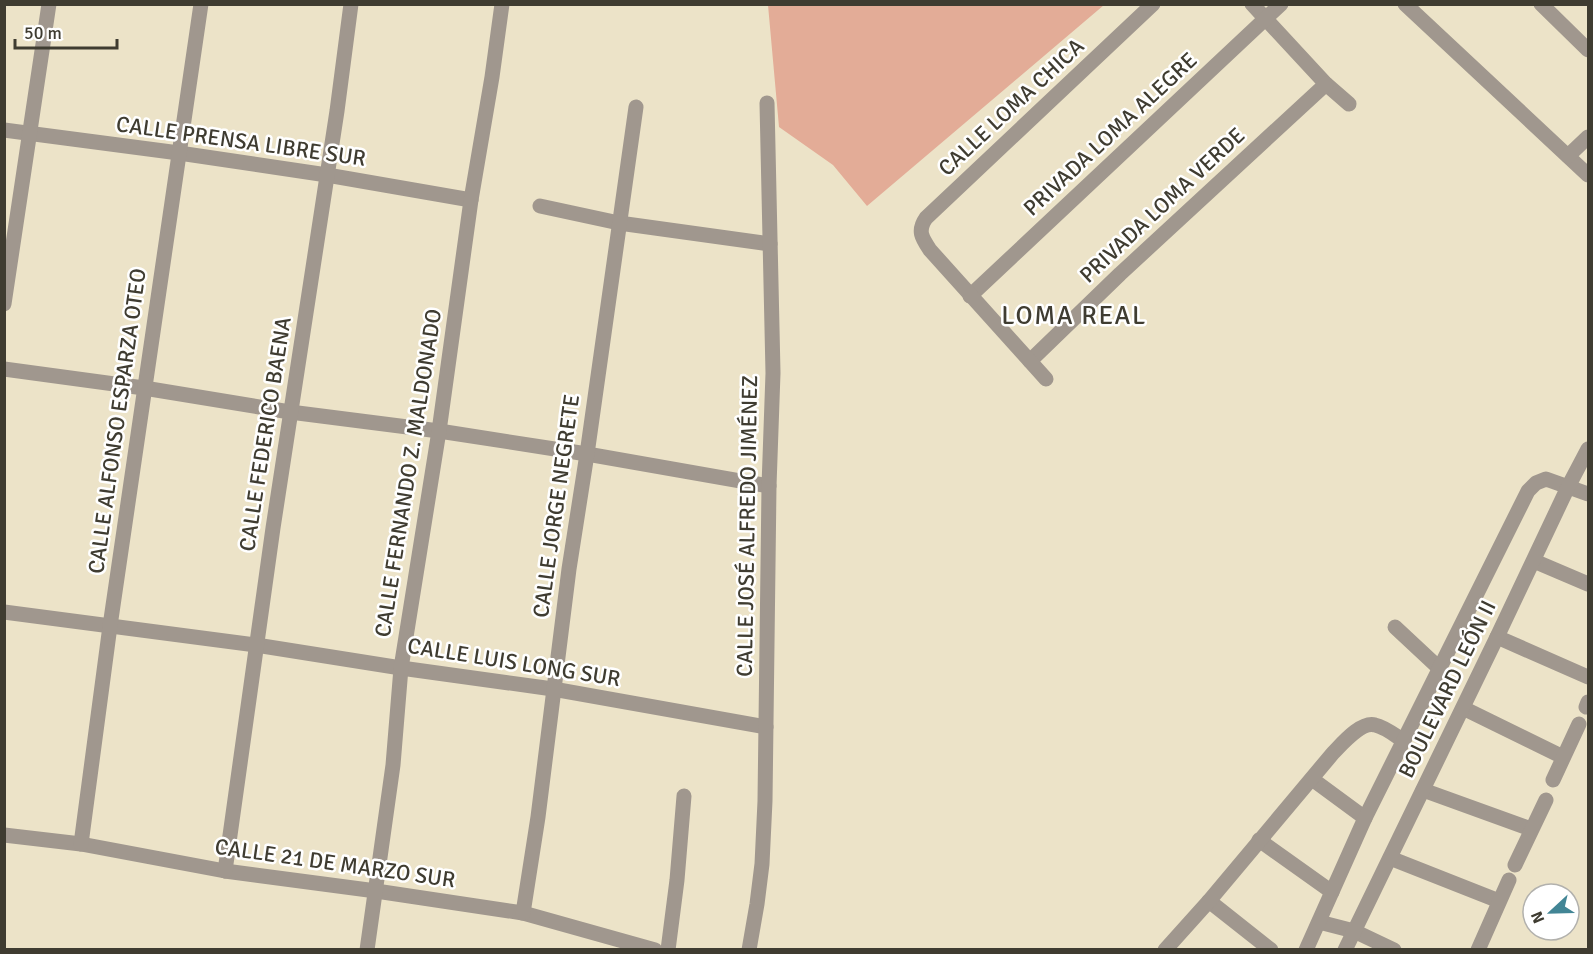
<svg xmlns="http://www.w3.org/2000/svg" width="1593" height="954" font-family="Signika,sans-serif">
  <rect width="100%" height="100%" fill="#ece3c8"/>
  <polygon fill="#e3ac97" points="768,5 768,4 1104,5 867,206 833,165 779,127"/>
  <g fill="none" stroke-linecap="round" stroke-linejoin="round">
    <g stroke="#a0978e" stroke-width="15">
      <polyline points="1252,4 1326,84 1349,104"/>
      <polyline points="1405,4 1588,175"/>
      <polyline points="1541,4 1588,50"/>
      <polyline points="4,130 179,153 327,175 471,200"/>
      <polyline points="1568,156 1588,137"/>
      <polyline points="540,206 619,223 770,244"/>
      <polyline points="970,296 1281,4"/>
      <polyline points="4,304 49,4"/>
      <polyline points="1030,361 1120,274 1326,84"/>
      <polyline points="4,369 144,388 290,412 439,431 587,454 769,486"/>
      <path d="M 1046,379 L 930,250 C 922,238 917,231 926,218 L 1153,4"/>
      <polyline points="1534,561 1588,584"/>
      <polyline points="4,612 256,645 401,668 553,689 766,727"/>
      <polyline points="1395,627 1440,669"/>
      <polyline points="1497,637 1588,677"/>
      <polyline points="1586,707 1588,702"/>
      <polyline points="1463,708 1563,757"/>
      <polyline points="1312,779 1365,818"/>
      <polyline points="1553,780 1579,724"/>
      <polyline points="1423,790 1531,829"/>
      <polyline points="4,835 81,844 225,871 376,891 523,913 655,950"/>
      <polyline points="1259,840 1332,892"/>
      <polyline points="81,844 110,626 201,4"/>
      <polyline points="1390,858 1499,901"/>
      <polyline points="1515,865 1546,800"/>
      <polyline points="225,871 273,528 337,111 351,4"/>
      <polyline points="1209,901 1271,950"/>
      <polyline points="523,913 538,817 569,569 587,454 636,107"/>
      <polyline points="1319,922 1354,931 1394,950"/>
      <polyline points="367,950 393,765 401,668 439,431 471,200 492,77 502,4"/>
      <polyline points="668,950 677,880 684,796"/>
      <polyline points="749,950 757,904 762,864 765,801 769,486 773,373 767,103"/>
      <path d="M 1165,950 L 1209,901 L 1333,753 C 1342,744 1361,721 1375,725 C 1385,727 1396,736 1404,741"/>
      <polyline points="1306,950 1365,818 1528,491 1536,483 1546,479 1588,494"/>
      <polyline points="1345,950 1497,637 1568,487 1588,449"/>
      <polyline points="1478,950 1509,880"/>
    </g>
  </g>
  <g text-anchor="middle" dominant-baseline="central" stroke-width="5" stroke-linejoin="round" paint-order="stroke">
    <g font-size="22" fill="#3f3c31" stroke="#fff">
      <text transform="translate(1011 107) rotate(-43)">CALLE LOMA CHICA</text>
      <text transform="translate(1110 134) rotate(-43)">PRIVADA LOMA ALEGRE</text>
      <text transform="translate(241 141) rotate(8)">CALLE PRENSA LIBRE SUR</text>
      <text transform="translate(1162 205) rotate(-43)">PRIVADA LOMA VERDE</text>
      <text transform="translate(117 421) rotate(-82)">CALLE ALFONSO ESPARZA OTEO</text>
      <text transform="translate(265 434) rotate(-81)">CALLE FEDERICO BAENA</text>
      <text transform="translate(408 473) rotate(-81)">CALLE FERNANDO Z. MALDONADO</text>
      <text transform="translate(556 506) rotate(-82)">CALLE JORGE NEGRETE</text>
      <text transform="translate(747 526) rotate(-89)">CALLE JOSÉ ALFREDO JIMÉNEZ</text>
      <text transform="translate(514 662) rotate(9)">CALLE LUIS LONG SUR</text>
      <text transform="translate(1447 689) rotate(-64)">BOULEVARD LEÓN II</text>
      <text transform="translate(335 863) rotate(8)">CALLE 21 DE MARZO SUR</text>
    </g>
    <g font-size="26" letter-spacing="1.5" fill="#3f3c31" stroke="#fff">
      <text x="1074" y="316">LOMA REAL</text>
    </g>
  </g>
  <rect width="1593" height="954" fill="none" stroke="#3f3c31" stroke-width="12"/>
  <g transform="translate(1551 912) rotate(248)"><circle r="28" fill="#ffffff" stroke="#b2b1ad" stroke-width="1.5"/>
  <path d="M0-4.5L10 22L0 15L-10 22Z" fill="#428595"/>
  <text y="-9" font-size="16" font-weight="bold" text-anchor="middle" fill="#3f3c31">N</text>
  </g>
  <path d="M15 39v9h102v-9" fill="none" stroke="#3f3c31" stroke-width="3"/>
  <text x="24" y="39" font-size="18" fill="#3f3c31" stroke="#ffffff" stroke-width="4.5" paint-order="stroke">50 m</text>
</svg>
